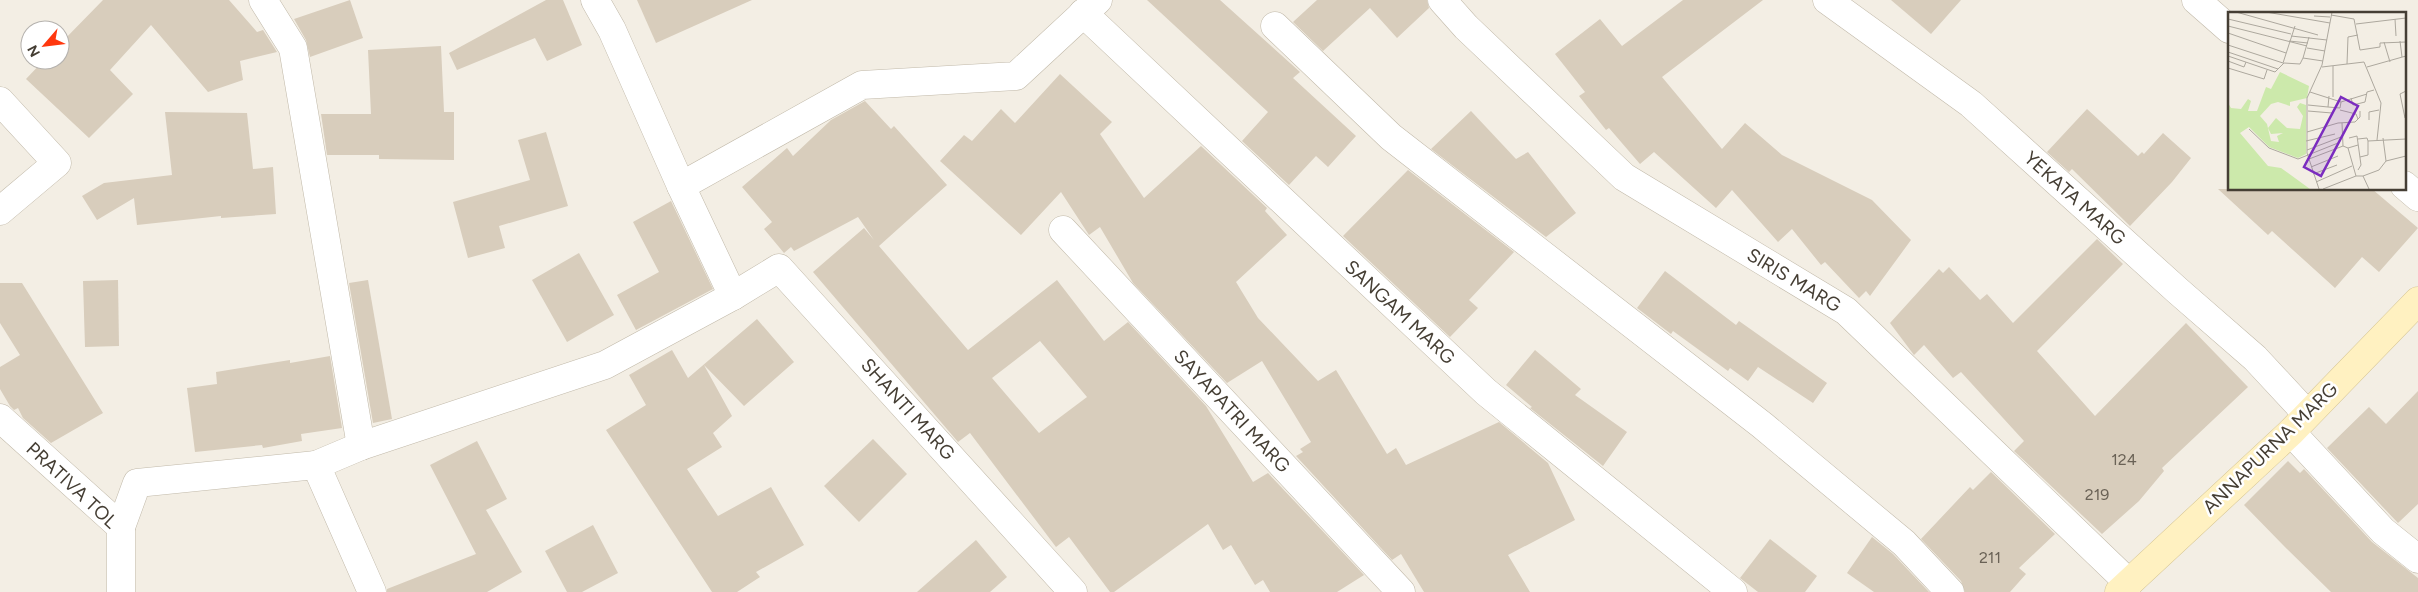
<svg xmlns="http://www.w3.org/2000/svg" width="2418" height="592" font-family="Figtree,sans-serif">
  <rect width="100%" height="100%" fill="#f3eee4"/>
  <g fill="#d8cdbc" fill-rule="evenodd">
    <polygon points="103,0 229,0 257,32 263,30 277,52 240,61 243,80 208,92 151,25 110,70 133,94 89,138 26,79 44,60 60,60 60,44"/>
    <polygon points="350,0 363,38 310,57 306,40 294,19"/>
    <polygon points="546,0 563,0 582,45 547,61 535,38 457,70 449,53"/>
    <polygon points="637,0 752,0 656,43"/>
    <polygon points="1147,0 1220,0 1300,72 1293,78 1356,136 1328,167 1316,156 1289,185 1242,141 1268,112"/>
    <polygon points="1317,0 1427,0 1429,8 1397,38 1370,8 1323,51 1293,22"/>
    <polygon points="1683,0 1763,0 1662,77 1722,149 1745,123 1782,155 1872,200 1911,240 1870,296 1866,291 1859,298 1825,262 1821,265 1792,229 1778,242 1732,190 1716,208 1654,152 1640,164 1609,128 1606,130 1579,96 1585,92 1555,54 1600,19 1622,46"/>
    <polygon points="1891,0 1961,0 1931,34"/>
    <polygon points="441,46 444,112 454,112 454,160 379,159 379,155 327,155 321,114 371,114 368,50"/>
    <polygon points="1060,74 1112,122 1100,134 1144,198 1201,146 1267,208 1265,211 1287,235 1236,282 1258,318 1318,381 1336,370 1387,454 1396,448 1406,465 1499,422 1548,463 1575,520 1508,555 1530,592 1424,592 1401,554 1392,560 1296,456 1303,452 1300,449 1311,442 1262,361 1227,383 1133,283 1100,227 1089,235 1061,192 1021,235 940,161 964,135 972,141 1001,109 1015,123"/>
    <path d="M 865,101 L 891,129 L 894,126 L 947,185 L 879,246 L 968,350 L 1057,280 L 1104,341 L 1128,322 L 1206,406 L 1253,482 L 1268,473 L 1364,575 L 1337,592 L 1270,592 L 1263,580 L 1255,585 L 1231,545 L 1223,550 L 1208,524 L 1114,592 L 1110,592 L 1069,537 L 1056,547 L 970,433 L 958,442 L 813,272 L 864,228 L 874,240 L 858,217 L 794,251 L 791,247 L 784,253 L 764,229 L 772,222 L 742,187 L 787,148 L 793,156 L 831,120 ZM 1040,341 L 1087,397 L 1039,433 L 992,378 Z"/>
    <polygon points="2087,109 2138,156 2142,152 2144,154 2163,133 2191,158 2172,182 2130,226 2072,169 2069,172 2047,152"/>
    <polygon points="1471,111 1516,159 1528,152 1576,213 1546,237 1431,149"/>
    <polygon points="165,112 247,113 253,169 273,167 276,214 221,218 221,216 137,225 134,198 97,220 82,196 104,183 172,175"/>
    <polygon points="546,132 568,206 499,226 505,248 468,258 453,202 530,180 518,140"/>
    <polygon points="1408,170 1514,252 1469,300 1478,308 1450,337 1343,236"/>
    <polygon points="2218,189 2372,189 2418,228 2379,272 2362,257 2335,288 2272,231 2268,235"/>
    <polygon points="671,201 713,289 636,330 617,295 659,272 633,222"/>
    <polygon points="2097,239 2123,264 2037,351 2095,416 2186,323 2248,387 2162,468 2164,471 2139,501 2102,534 2014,451 2024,441 1961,372 1953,378 1924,345 1914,355 1890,323 1939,269 1943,273 1949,267 1980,300 1987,294 2013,323"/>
    <polygon points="579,253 614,315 567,342 532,280"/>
    <polygon points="1665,271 1736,325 1739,321 1827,383 1813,403 1758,367 1748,381 1730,368 1728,371 1673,331 1671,334 1637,308"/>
    <polygon points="118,280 119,346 85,347 83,281"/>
    <polygon points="368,280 392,419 373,423 349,283"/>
    <polygon points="0,283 22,283 103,413 51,443 23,418 18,408 14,410 10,406 0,389 0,367 20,355 0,323"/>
    <polygon points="757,319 794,362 744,406 704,365 732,416 713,433 722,447 687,469 718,516 771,487 804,545 756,572 760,577 737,592 712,592 606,430 646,405 629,375 672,350 688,378"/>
    <polygon points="1535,350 1581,389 1575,395 1627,432 1603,466 1530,408 1532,407 1506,385"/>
    <polygon points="330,356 342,428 301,434 302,441 263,448 262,445 195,452 187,388 217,384 216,372 290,360 290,363"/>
    <polygon points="2418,391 2418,504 2398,523 2327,448 2369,407 2386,424"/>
    <polygon points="873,439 907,474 859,522 824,486"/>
    <polygon points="477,441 507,499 486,510 522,572 487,592 387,592 387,589 476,554 430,465"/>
    <polygon points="2288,461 2300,473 2304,469 2372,542 2418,578 2418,592 2331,592 2283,545 2244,505"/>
    <polygon points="1991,472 2055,534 2019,568 2026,574 2010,592 1965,592 1961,581 1921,539 1970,487 1973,490"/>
    <polygon points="593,525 618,573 582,592 567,592 545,551"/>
    <polygon points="1872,537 1893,554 1929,592 1874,592 1847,573"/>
    <polygon points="1770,539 1817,576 1805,592 1758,592 1740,578"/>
    <polygon points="976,540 1007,577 990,592 917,592"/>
  </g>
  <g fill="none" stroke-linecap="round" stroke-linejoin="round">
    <g stroke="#c1b9a9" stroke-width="29">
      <g id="minor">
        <polyline points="263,0 293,48 361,446"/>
        <polyline points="595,0 612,30 681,186 733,296"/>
        <polyline points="1442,0 1466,27 1624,177 1846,311 2129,583"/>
        <polyline points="1827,0 1971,104 2178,291 2255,358 2307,414"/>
        <polyline points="2196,0 2229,29"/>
        <polyline points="1083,13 1486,392 1733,592"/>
        <polyline points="1275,26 1391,137 1762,425 1904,543 1950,592"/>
        <polyline points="0,101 57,163 0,211"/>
        <polyline points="2404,185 2418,197"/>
        <polyline points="681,186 862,85 1016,76 1098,0"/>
        <polyline points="1063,230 1401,592"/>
        <polyline points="0,418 121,527 121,592"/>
        <polyline points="2291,432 2383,531 2418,559"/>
        <polyline points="316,465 361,446 605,365 733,296 779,268 1073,592"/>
        <polyline points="121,527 137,483 316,465 372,592"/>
      </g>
    </g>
    <g stroke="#d5c492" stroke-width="29">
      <polyline id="secondary" points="2119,592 2291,432 2418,301"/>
    </g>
    <use href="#minor" stroke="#fff" stroke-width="28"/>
    <use href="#secondary" stroke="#fff1c1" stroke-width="28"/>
  </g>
  <g text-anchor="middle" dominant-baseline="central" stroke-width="5" stroke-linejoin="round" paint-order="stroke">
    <g font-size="16" fill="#6a6256">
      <text x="2124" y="459">124</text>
      <text x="2097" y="494">219</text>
      <text x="1990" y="557">211</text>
    </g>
    <g font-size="19" fill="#453e34" stroke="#fff">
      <text transform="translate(2075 198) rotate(42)">YEKATA MARG</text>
      <text transform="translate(1794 280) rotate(31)">SIRIS MARG</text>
      <text transform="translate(1400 312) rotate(43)">SANGAM MARG</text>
      <text transform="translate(908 409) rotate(48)">SHANTI MARG</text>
      <text transform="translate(1232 411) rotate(47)">SAYAPATRI MARG</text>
      <text transform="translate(2270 448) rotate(-44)">ANNAPURNA MARG</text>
      <text transform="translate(72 485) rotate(43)">PRATIVA TOL</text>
    </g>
  </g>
  <g transform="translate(2228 12)">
    <rect width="178" height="178" fill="#f3eee4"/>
    <path d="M 52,60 L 81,74 L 79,86 L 62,90 L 62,94 L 50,90 L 43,92 L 32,104 L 39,112 L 43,129 L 51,130 L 49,124 L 55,121 L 43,122 L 40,116 L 48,106 L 59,116 L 72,117 L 75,104 L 69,95 L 72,91 L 78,93 L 78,142 L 70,146 L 41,135 L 21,115 L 12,121 L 40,154 L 53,156 L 82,177 L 0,177 L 0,91 L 3,96 L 13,97 L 20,87 L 23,89 L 20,99 L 29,99 L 38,75 L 43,77 Z" fill="#cce9ab"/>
    <path fill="none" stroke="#ada89e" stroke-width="1" d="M 8,0 L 90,23M 38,0 L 102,11M 103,3 L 126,7 L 132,38 L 152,35 L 152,31 L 178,30M 86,4 L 102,5M 0,7 L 63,22M 167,7 L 168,24M 128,12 L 178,6M 0,14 L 79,34M 0,21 L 58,41M 63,24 L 99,28M 61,29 L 80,31M 172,29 L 174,45M 156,30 L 162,50M 0,33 L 55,51 L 67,14M 79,36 L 97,39M 0,40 L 50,57M 0,44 L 47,60 L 56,51 L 72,52 L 75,46 L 95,49M 75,46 L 81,25M 0,49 L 16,55 L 18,50M 119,52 L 120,25 L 130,23M 94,55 L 136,50 L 153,91 L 149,128M 139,55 L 178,44M 0,56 L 36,67 L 39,58M 82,80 L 113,90 L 139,82M 105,85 L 105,54M 123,86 L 125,93 L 137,90 L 139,80 L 146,78M 80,93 L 100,95 L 101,84M 100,95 L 112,96 L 113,90M 112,98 L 128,102 L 130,107M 80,99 L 104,101M 177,106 L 172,82 L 178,79M 141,108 L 141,100 L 151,98M 110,111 L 127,110 L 132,105 L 132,99M 114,111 L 115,134 L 120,136M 21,117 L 41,136 L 70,147 L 110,131M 79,120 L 110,111M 121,126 L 129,124 L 133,153 L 130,158M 155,126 L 158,149M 130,127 L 139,126 L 140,129 L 140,143 L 132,145M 78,129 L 107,122M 140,129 L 178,127M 79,138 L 113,125M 81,147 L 115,134M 83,155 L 110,144M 85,162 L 109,153M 128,164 L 120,136 L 130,133M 135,164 L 151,158 L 158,149 L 178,144M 88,170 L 124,154M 91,177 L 79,141 L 79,86 L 94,53 L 104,0M 95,177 L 128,164 L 135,164 L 141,177"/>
    <path fill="#7b2cbf" fill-opacity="0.15" stroke="#7b2cbf" stroke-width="2.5" d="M 113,85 L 130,94 L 93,164 L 76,155 Z"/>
    <rect width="178" height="178" fill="none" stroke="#453e34" stroke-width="2.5"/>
  </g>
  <g transform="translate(45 45) rotate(242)"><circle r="24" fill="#ffffff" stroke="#b5b2ae"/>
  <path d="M0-4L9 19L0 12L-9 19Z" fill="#ff370e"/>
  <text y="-8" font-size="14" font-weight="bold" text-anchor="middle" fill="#453e34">N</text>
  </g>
</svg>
